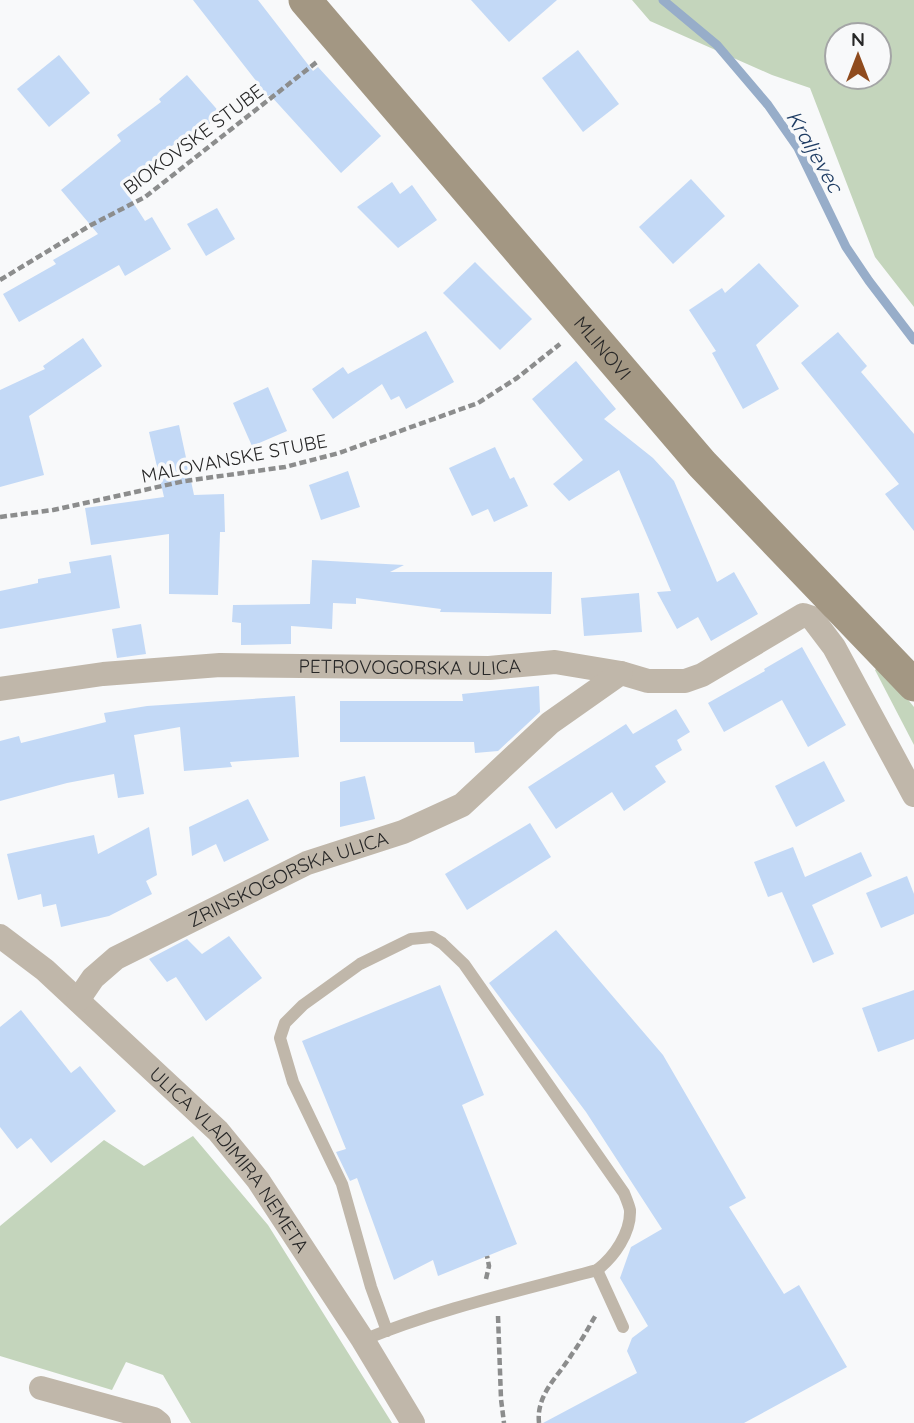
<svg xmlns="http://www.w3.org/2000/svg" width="914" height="1423" font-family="Quicksand,sans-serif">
  <rect width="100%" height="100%" fill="#f8f9fa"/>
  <g fill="#c4d5bc" fill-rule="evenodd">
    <path d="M 632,0 L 914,0 L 914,307 L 875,257 L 810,88 L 772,75 L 650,21 ZM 837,35 L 879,35 L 879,77 L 837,77 Z"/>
    <polygon points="880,665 914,707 914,745 875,670"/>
    <polygon points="193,1136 268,1225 392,1423 191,1423 163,1375 126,1362 112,1390 0,1356 0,1226 104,1140 144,1166"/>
  </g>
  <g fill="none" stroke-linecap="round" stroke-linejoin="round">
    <polyline stroke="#97adc9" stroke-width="9" points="663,0 717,45 768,105 798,148 846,247 869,281 914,340"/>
  </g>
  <g fill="#c3d9f6">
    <polygon points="193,0 258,0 313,71 318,67 381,136 341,173 270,95 268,96"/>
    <polygon points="471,0 557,0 509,42"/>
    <polygon points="578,50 619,104 583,132 542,78"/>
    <polygon points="59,55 90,93 49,127 17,89"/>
    <polygon points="187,75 221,114 192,138 188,134 121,184 145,221 152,217 171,249 125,276 119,265 19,322 3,294 56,264 53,260 98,234 61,190 121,141 117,135 161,102 159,99"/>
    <polygon points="691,179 725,216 673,264 639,227"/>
    <polygon points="392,182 400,194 412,185 437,220 398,248 357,207"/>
    <polygon points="217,208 235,239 206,256 187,224"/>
    <polygon points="475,262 532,319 500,350 443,293"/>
    <polygon points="759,263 799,306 756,345 779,389 743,409 712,353 716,351 689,310 722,288 725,293"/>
    <polygon points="426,331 454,382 406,409 399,396 391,400 382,384 333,419 312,389 343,367 348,374"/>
    <polygon points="838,332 867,366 861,372 914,434 914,531 885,494 899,484 801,363"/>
    <polygon points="83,338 102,366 29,416 44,475 0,487 0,390 45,369 43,366"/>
    <polygon points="576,361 616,409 604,419 653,458 674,481 717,582 734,572 758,614 711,641 698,617 677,629 657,592 671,591 619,470 569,501 553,484 583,460 532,399"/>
    <polygon points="268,387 287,431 252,446 233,403"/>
    <polygon points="179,425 194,495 224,494 225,532 220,532 218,595 169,594 169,534 91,545 85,508 164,497 149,432"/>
    <polygon points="495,447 510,479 514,477 528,506 494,522 488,509 472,516 449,468"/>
    <polygon points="348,471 360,507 321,520 309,485"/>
    <polygon points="111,555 120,608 0,629 0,591 38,583 38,579 71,573 69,562"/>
    <polygon points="312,560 404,565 390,572 552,572 551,614 440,612 441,609 356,598 356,604 333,603 332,629 291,626 291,644 241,645 241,623 232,622 233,605 310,604"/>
    <polygon points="639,593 642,632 584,636 581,598"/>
    <polygon points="141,624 146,654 117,658 112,629"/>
    <polygon points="802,647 846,725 808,747 782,700 724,732 708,703 765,671 764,669"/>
    <polygon points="539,686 540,712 498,751 475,753 474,742 340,742 340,701 463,701 462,694"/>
    <polygon points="295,696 299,757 230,762 232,767 184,771 180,727 134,735 144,794 118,798 114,774 67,783 0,801 0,741 19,736 21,743 106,722 104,713 147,706"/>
    <polygon points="676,709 690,732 677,740 682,750 655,766 666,782 624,811 612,792 556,829 528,787 626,724 633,734"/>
    <polygon points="824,761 845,801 796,827 775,786"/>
    <polygon points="365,776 375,819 340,827 340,782"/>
    <polygon points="248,799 269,840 224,862 216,844 192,856 189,827"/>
    <polygon points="530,823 551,857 467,910 445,874"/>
    <polygon points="149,827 157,875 146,881 152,894 109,916 61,927 56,904 43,907 41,894 18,900 7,854 94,835 98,854"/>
    <polygon points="793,847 805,877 861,852 872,876 812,905 834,954 813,963 782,892 768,897 754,862"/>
    <polygon points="907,876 914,894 914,914 881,928 866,893"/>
    <polygon points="556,930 663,1055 746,1198 729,1207 784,1294 799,1285 847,1367 744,1423 543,1423 637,1373 627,1351 632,1338 648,1326 620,1278 631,1247 662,1229 586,1112 489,983"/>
    <polygon points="229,936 262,978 206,1021 176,977 167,982 149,959 187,939 202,954"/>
    <polygon points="440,985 484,1095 462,1105 517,1244 438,1276 433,1260 394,1280 357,1178 350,1181 336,1152 346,1149 302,1041"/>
    <polygon points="914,990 914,1039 878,1052 862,1008"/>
    <polygon points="21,1010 71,1073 80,1066 116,1111 51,1163 31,1138 17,1149 0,1127 0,1027"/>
  </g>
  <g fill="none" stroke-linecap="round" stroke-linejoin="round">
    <g stroke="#8c8d8d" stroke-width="4.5" stroke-dasharray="7 3.5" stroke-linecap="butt">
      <polyline points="0,280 91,225 145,197 318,61"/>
      <polyline points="0,517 53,510 185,481 285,467 339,453 478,403 517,378 560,344"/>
      <polyline points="486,1279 489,1266 487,1256"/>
      <polyline points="498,1316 501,1399 504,1423"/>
      <path d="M 539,1423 C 536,1394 558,1377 572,1354 C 581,1342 588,1328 596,1315"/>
    </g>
    <g stroke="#c0b7aa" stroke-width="12">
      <polyline points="597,1270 623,1327"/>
      <path d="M 363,1340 C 438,1309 519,1291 597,1270 C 614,1257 631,1233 630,1210 C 629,1205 626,1198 624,1193 L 464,964 L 442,943 L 432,937 L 411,939 L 360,964 L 303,1005 L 285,1023 L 280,1038 L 293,1082 L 342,1184 L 371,1287 L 387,1331"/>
    </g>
    <g stroke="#c0b7aa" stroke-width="24">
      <path id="s1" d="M 0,689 L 103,674 L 220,665 L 489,668 L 555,662 L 621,673 L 648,681 L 685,681 L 702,675 L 803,615 L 812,618 L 834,647 L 914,795"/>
      <path id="s2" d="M 0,936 L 45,970 L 218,1131 L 258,1180 L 363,1340 L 413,1423"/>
      <path id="s3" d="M 78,1000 L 93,978 L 116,958 L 307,863 L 403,832 L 462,805 L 550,723 L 621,673"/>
      <polyline points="41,1388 154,1419 159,1423"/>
    </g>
    <path stroke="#a39783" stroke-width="33" id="s4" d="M 305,0 L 702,464 L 914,685"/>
  </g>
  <g text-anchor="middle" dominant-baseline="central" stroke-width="7" stroke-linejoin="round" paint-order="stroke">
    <g font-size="19" fill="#272727" stroke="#f8f9fa">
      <text transform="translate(193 139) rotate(-37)">BIOKOVSKE STUBE</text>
      <text stroke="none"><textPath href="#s4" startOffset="458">MLINOVI</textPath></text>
      <text transform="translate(234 458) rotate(-11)">MALOVANSKE STUBE</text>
      <text stroke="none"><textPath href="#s1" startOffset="411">PETROVOGORSKA ULICA</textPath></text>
      <text stroke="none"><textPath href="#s3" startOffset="247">ZRINSKOGORSKA ULICA</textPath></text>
      <text stroke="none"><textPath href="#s2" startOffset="322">ULICA VLADIMIRA NEMETA</textPath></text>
    </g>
    <g font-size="21" font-style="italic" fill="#1f3d64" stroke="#f8f9fa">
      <text transform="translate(815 151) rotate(60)">Kraljevec</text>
    </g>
  </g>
  <g transform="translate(858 56)"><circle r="33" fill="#f8f9fa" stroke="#a4a5a6" stroke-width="2"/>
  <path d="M0-5L12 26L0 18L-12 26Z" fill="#8f4b1e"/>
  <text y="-10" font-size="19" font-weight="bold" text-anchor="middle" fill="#272727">N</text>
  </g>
</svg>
